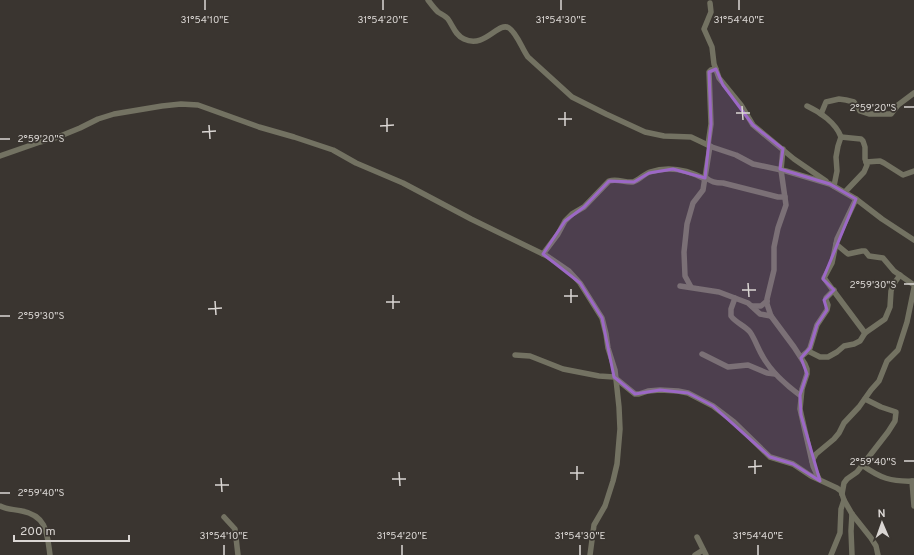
<svg xmlns="http://www.w3.org/2000/svg" width="914" height="555" font-family="Overpass,sans-serif">
  <rect width="100%" height="100%" fill="#3a3530"/>
  <g fill="none" stroke-linecap="round" stroke-linejoin="round">
    <g stroke="#737262" stroke-width="5.5">
      <path d="M 428,0 C 431,4 434,8 438,12 C 441,14 446,16 448,19 C 453,26 455,35 464,39 C 485,49 498,21 509,28 C 517,33 522,49 528,57 L 572,97 L 606,114 L 645,132 L 664,136 L 691,137 L 712,147 L 736,155 L 753,164 L 786,171 L 830,184 L 856,199 L 882,219 L 914,240"/>
      <polyline points="710,3 711,12 704,29 712,47 714,64 719,78 741,105 753,125 794,159 826,181"/>
      <path d="M 807,106 C 820,112 836,123 841,137 L 838,146 L 836,157 L 837,171 L 834,186"/>
      <polyline points="821,114 826,102 839,99 846,100 854,102 860,111 869,114 891,114 898,105 914,93"/>
      <polyline points="841,137 861,139 863,141 865,147 865,159 867,165 864,172 845,192"/>
      <polyline points="708,145 711,124 709,72 711,70 716,69"/>
      <polyline points="783,149 781,170 786,205 778,228 774,247 774,270 767,299 767,304 771,316 794,347 805,364 807,369 807,374 802,389 800,409 813,466 819,479"/>
      <polyline points="0,156 40,142 58,137 80,128 98,119 114,114 162,106 181,104 198,105 259,127 294,137 333,150 356,163 403,183 471,219 547,256 569,271 580,283 602,318 606,334 608,348 615,370 619,407 620,429 617,464 613,481 605,506 594,525 590,555"/>
      <polyline points="866,162 880,161 884,163 903,175 914,171"/>
      <path d="M 705,177 C 711,182 715,183 723,183 L 778,197 L 785,197"/>
      <polyline points="856,199 837,239 832,263 824,278 865,333"/>
      <polyline points="836,244 848,254 862,251 865,251 869,256 883,258 894,271 914,285"/>
      <path d="M 543,254 L 558,234 L 565,221 L 572,214 L 584,207 L 609,181 C 617,178 625,183 633,182 C 639,180 644,174 650,172 C 668,166 688,170 705,179"/>
      <polyline points="680,286 719,292 748,303 760,314 771,316"/>
      <polyline points="691,287 685,276 684,252 687,224 693,203 703,190 710,146"/>
      <path d="M 735,298 L 731,309 L 731,316 C 736,323 744,325 750,332 C 755,339 758,349 763,357 C 772,373 786,385 801,396"/>
      <polyline points="752,306 761,306 767,301"/>
      <polyline points="808,351 820,357 828,357 837,352 844,346 854,344 860,341 865,333 885,319 890,307 891,291 893,285 900,275"/>
      <polyline points="702,354 728,367 748,365 767,373 775,374"/>
      <polyline points="515,355 530,356 563,369 599,376 614,377 635,394 639,394 648,391 660,390 678,391 688,393 713,406 734,422 770,457 793,464 811,476 837,488 841,491 844,500 852,514 871,538 876,546 878,555"/>
      <polyline points="801,357 808,351 810,348 817,325 827,310 828,305 826,300 826,298 834,290"/>
      <polyline points="812,461 816,454 834,439 839,433 844,423 859,407 871,390 879,381 887,361 898,350 907,322 914,288"/>
      <path d="M 862,465 C 880,478 891,482 914,481"/>
      <polyline points="912,481 914,506"/>
      <polyline points="842,494 844,483 847,479 857,472 888,432 895,421 896,412 881,407 865,399"/>
      <path d="M 0,506 C 7,510 14,509 22,511 C 47,516 47,533 50,555"/>
      <polyline points="224,517 235,529 238,555"/>
      <polyline points="697,537 706,555"/>
      <polyline points="695,555 703,550"/>
      <polyline points="831,555 840,533 841,509 844,500"/>
      <polyline points="852,555 851,531 852,514"/>
    </g>
  </g>
  <path fill="#9c68c6" fill-opacity="0.2" stroke="#9c68c6" stroke-width="3" stroke-linejoin="round" d="M 716,69 L 723,85 L 753,125 L 783,149 L 780,169 L 830,184 L 856,199 L 823,279 L 834,290 L 824,300 L 827,310 L 817,325 L 810,348 L 801,358 L 807,374 L 800,395 L 801,415 L 820,481 L 793,464 L 770,457 L 713,406 L 688,393 L 660,390 L 635,394 L 614,377 L 602,318 L 580,283 L 543,254 L 565,221 L 584,207 L 609,181 L 634,182 L 649,173 L 673,169 L 705,178 L 711,124 L 709,72 Z"/>
  <path fill="none" stroke="#dad6d3" stroke-width="1.5" d="M 205,0 L 205,10M 383,0 L 383,10M 561,0 L 561,10M 739,0 L 739,10M 742,106 L 743,120M 904,107 L 914,107M 565,112 L 565,126M 736,113 L 750,113M 387,118 L 387,132M 558,119 L 572,119M 209,125 L 210,139M 380,126 L 394,125M 202,132 L 216,131M 0,139 L 10,139M 748,283 L 749,297M 904,284 L 914,284M 571,289 L 571,303M 742,290 L 756,290M 393,295 L 393,309M 564,296 L 578,296M 215,301 L 216,315M 386,302 L 400,302M 208,309 L 222,308M 0,316 L 10,316M 755,460 L 755,474M 904,461 L 914,461M 577,466 L 577,480M 748,467 L 762,466M 399,472 L 400,486M 570,473 L 584,473M 221,478 L 222,492M 392,479 L 406,479M 215,485 L 229,485M 0,493 L 10,493M 224,545 L 224,555M 402,545 L 402,555M 580,545 L 580,555M 758,545 L 758,555"/>
  <g font-size="10" text-anchor="middle" fill="#dad6d3" stroke="#3a3530" stroke-width="3.5" stroke-linejoin="round" paint-order="stroke">
    <text x="205" y="23">31°54'10"E</text>
    <text x="383" y="23">31°54'20"E</text>
    <text x="561" y="23">31°54'30"E</text>
    <text x="739" y="23">31°54'40"E</text>
    <text x="873" y="111">2°59'20"S</text>
    <text x="41" y="142">2°59'20"S</text>
    <text x="873" y="288">2°59'30"S</text>
    <text x="41" y="319">2°59'30"S</text>
    <text x="873" y="465">2°59'40"S</text>
    <text x="41" y="496">2°59'40"S</text>
    <text x="224" y="539">31°54'10"E</text>
    <text x="402" y="539">31°54'20"E</text>
    <text x="580" y="539">31°54'30"E</text>
    <text x="758" y="539">31°54'40"E</text>
  </g>
  <g transform="translate(882 523) rotate(358)" stroke="#3a3530" stroke-width="3" paint-order="stroke">
  <path d="M0-3L7 15L0 10L-7 15Z" fill="#dad6d3"/>
  <text y="-6" font-size="11" font-weight="bold" text-anchor="middle" fill="#dad6d3">N</text>
  </g>
  <path d="M14 535v6h115v-6" fill="none" stroke="#dad6d3" stroke-width="2"/>
  <text x="20" y="535" font-size="12" fill="#dad6d3" stroke="#3a3530" stroke-width="3" paint-order="stroke">200 m</text>
</svg>
